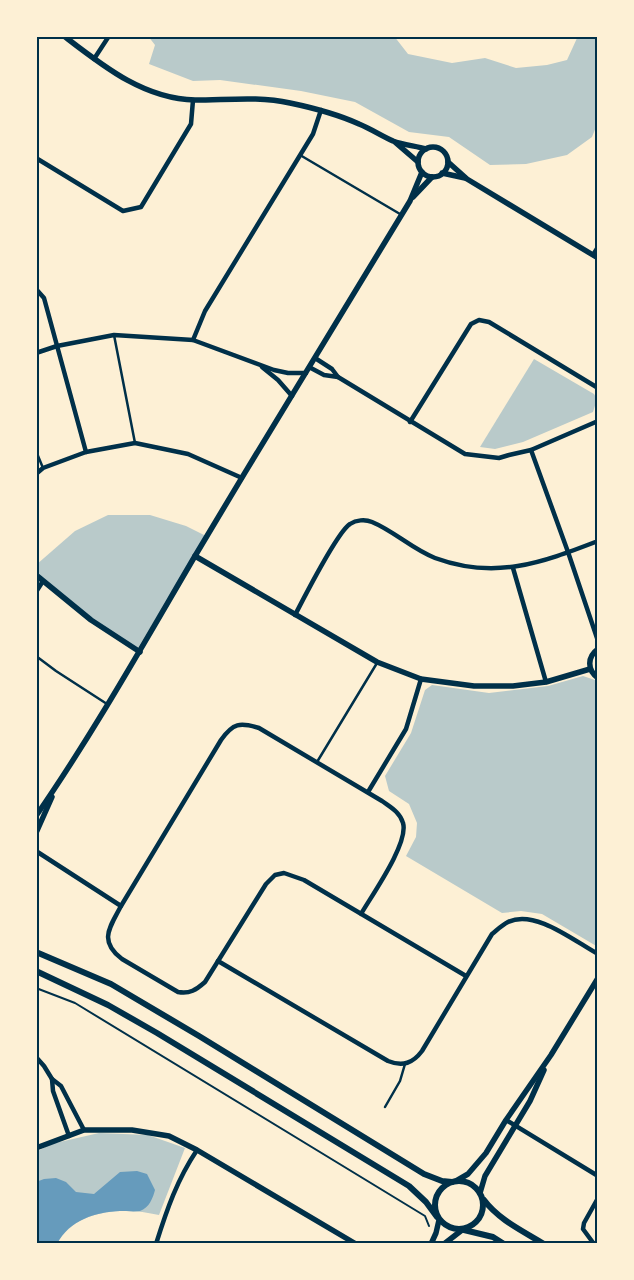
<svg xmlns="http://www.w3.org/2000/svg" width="634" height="1280" font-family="Overpass,sans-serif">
  <rect width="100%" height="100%" fill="#fdf0d5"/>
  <g fill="#b9caca">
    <polygon points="148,36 394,36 408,54 452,63 485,58 516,68 547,65 567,60 578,36 598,36 598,122 592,137 567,155 526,164 490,165 449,137 409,132 355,102 301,91 220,80 193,81 149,64 155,45"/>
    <polygon points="534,359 594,394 597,399 593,412 523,442 495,449 480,447"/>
    <polygon points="108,515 150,515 186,526 206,536 136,651 87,620 36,575 36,565 75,531"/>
    <polygon points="583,676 598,681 598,947 542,914 521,911 502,913 406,856 416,837 417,823 409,804 389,791 385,776 411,733 425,690 432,685 489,693 548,686"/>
    <path d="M 99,1133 L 148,1135 L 185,1148 L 159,1215 C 125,1207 76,1208 57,1244 L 36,1244 L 36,1152 L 51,1144 Z"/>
  </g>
  <path fill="#669bbc" d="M 137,1171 L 147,1174 L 155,1190 C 153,1198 149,1208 140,1211 C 134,1212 126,1211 120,1211 C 96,1212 69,1220 57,1244 L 36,1244 L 36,1182 L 44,1179 L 56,1178 L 66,1182 L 76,1192 L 94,1194 L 120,1172 Z"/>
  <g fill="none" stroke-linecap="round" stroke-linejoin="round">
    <polyline stroke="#003049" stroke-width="2" points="36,988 75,1003 425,1216 429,1226"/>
    <g stroke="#003049" stroke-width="2.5">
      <polyline points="300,155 400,214"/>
      <polyline points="114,335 135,443"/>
      <polyline points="36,451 43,468"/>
      <polyline points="36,656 56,671 107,704"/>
      <polyline points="317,762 377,663"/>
      <polyline points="385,1107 400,1081 405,1064"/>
    </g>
    <g stroke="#003049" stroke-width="4.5">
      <polyline points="94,59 109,36"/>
      <polyline points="36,158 123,211 141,207 191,124 193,100"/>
      <polyline points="593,255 598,247"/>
      <polyline points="36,289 44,298 86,452"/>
      <polyline points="193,340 205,311 313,134 321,110"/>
      <polyline points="36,353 57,346 114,335 193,340 274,370 288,373 306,373"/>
      <polyline points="315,358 332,369 338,377 465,454 499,458 509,455 531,450 598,421"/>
      <polyline points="262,367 278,380 292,396"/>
      <polyline points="309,367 324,375 338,377"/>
      <polyline points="410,422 471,324 479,320 489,322 598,388"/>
      <polyline points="531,450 568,552 598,641"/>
      <polyline points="36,474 43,468 86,452 135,443 188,454 242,478"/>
      <polyline points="513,568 546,682"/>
      <polyline points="36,592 43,581"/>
      <path d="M 295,615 C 304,598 337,532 350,524 C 356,520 365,519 372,522 C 394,531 412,549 435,558 C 495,580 541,563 598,541"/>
      <polyline points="368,792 406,729 421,679"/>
      <polyline points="36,851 121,906"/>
      <path d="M 361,914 C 372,895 409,843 403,823 C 400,812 390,807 382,801 L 259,728 C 240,722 233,723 221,740 L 121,906 C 110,927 98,941 122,959 L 178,992 C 190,994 196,990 205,982 L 266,884 L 275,875 L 284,873 L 304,880 L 466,976"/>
      <path d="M 218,961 L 388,1061 C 403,1067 413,1063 422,1051 L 492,934 C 497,930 502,925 508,922 C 535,909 574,941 598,954"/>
      <polyline points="36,1057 44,1066 52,1079 61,1086 84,1130"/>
      <polyline points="52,1079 53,1091 69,1136"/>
      <polyline points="506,1120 598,1176"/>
      <path d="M 156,1244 C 167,1209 177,1180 197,1150"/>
      <polyline points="594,1244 583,1229 584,1223 598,1198"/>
    </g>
    <g stroke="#003049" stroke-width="5.5">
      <path d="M 64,36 C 103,66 144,99 195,100 C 227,100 259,96 290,103 C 314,108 337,114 359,124 C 371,129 382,136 393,141 C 403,145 416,146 426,149"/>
      <polyline points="396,143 418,162"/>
      <circle cx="433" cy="162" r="15"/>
      <polyline points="448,162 467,179 598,258"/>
      <polyline points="442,173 465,178"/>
      <polyline points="413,197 432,177"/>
      <polyline points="195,556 377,662 421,679 474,686 513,686 546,682 590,669"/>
      <polyline points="36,575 91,620 140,652"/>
      <path d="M 598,649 C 587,657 587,670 598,678"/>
      <path d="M 36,816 C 94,732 144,643 195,556 C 266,437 338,318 410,201 L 422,172"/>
      <polyline points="36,833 52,797"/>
      <polyline points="36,1148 84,1130 132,1130 169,1136 197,1150 356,1244"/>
      <polyline points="456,1181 468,1174 486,1153 506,1120 551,1055 598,978"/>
      <polyline points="480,1193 485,1176 530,1101 544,1070"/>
      <polyline points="431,1244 436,1233 439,1220"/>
      <polyline points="444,1244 462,1230"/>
    </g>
    <g stroke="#003049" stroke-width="6">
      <polyline points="36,952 111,984 199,1036 424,1174 442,1181 452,1182"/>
      <polyline points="36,971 108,1005 157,1033 409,1186 426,1202 437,1217"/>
      <circle cx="459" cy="1205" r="24"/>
      <path d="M 484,1200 C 499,1220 523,1231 544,1244"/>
      <polyline points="464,1230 493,1237 504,1244"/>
    </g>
  </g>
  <rect width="634" height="1280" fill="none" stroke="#fdf0d5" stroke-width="75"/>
  <rect x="38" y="38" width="558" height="1204" fill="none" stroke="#003049" stroke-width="2"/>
</svg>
